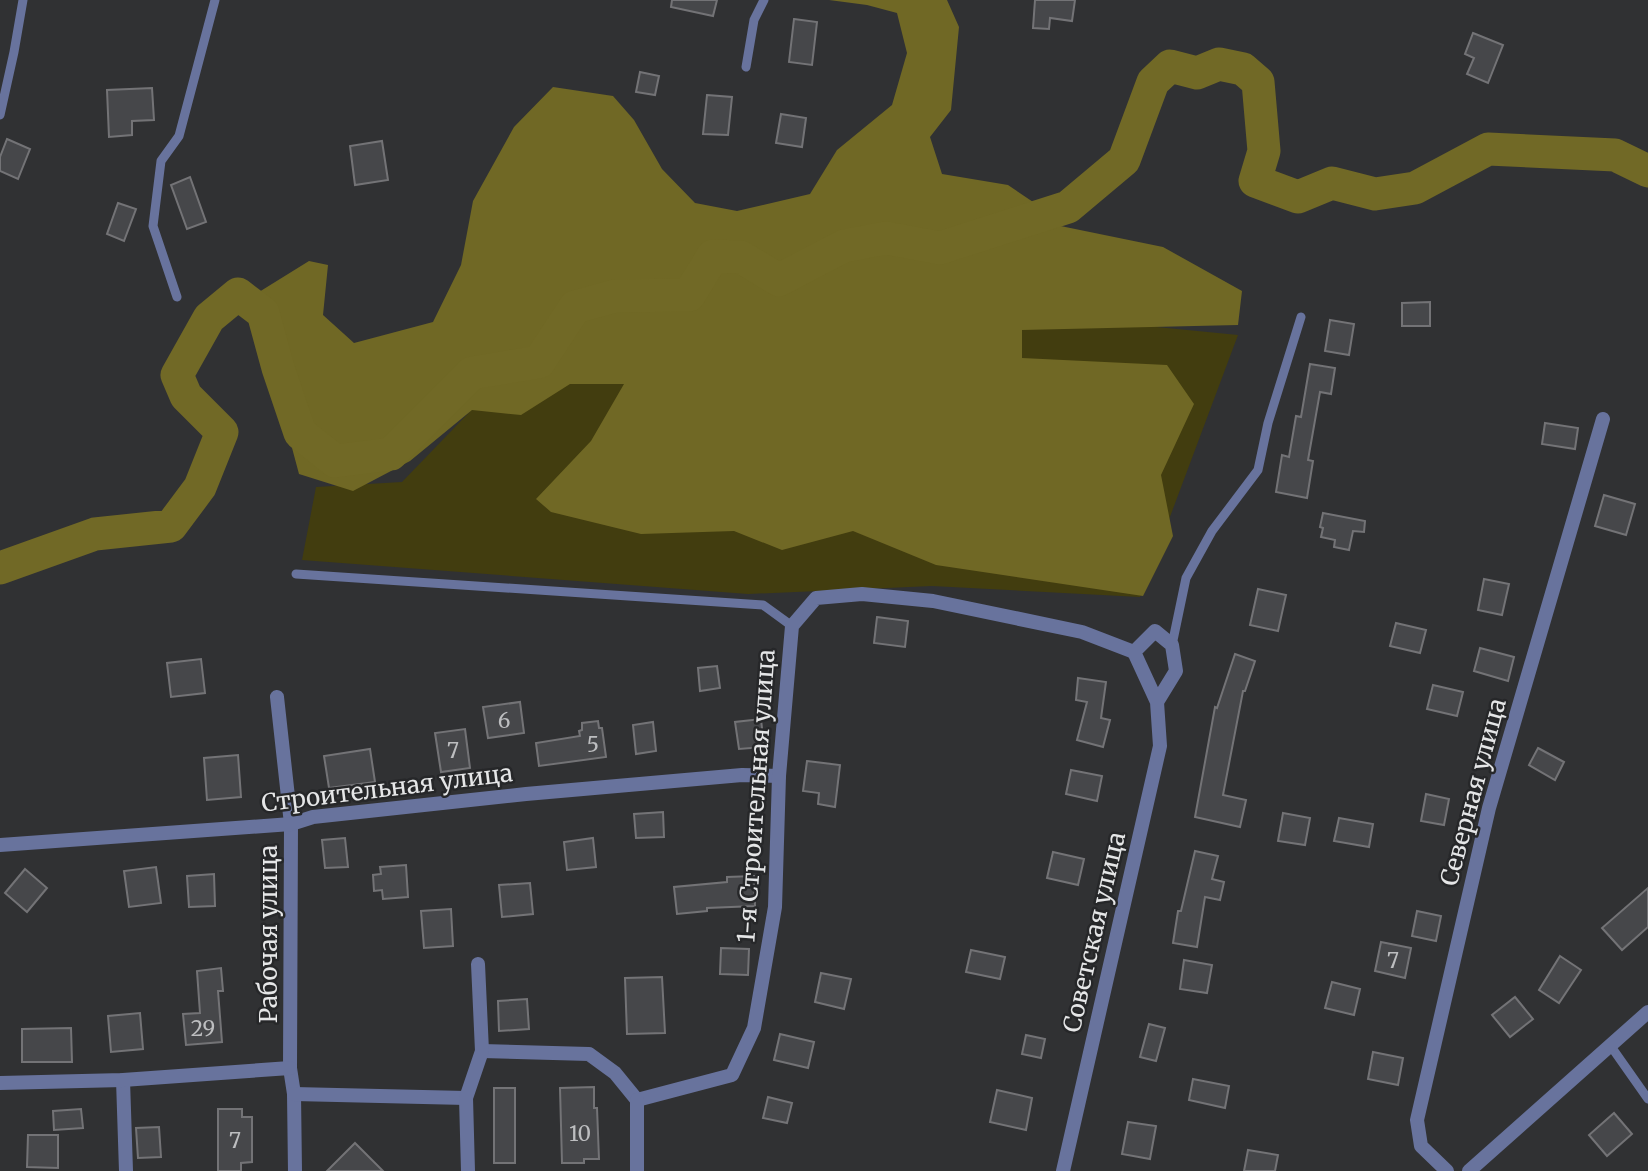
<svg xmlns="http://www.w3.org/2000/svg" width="1648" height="1171" font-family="Merriweather,serif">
  <rect width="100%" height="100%" fill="#303133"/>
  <polygon fill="#423d0f" points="1055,317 1238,335 1140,597 932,586 748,594 302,560 316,487 402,482 485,396 585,345"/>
  <polygon fill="#706825" points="829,0 947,0 959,27 951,110 930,137 942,174 1008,185 1036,204 1041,222 1163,247 1242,291 1238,325 1022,330 1022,358 1167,365 1194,404 1161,475 1173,536 1143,596 936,565 853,531 782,550 734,531 641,534 551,512 536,499 591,441 624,384 570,384 521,415 472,410 410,461 353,491 299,474 284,418 260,356 259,292 309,261 328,265 323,315 354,343 433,322 461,265 473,201 514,127 553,87 613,96 634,120 662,169 695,203 737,211 810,194 837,150 892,105 907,53 897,13 867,5"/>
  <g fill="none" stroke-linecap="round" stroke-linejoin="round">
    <polyline stroke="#716926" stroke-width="33" points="0,568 95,534 171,526 200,487 222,432 186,396 177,375 209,318 238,294 263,313 278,368 300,433 335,461 391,454 472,373 539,362 575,307 615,296 689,295 713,256 741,257 779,280 844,246 886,238 940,248 1068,207 1124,160 1153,82 1170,66 1197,73 1219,64 1243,69 1258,82 1264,151 1255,181 1298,197 1332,183 1375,194 1415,188 1488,149 1615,155 1648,171"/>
  </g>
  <g fill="#46474a" stroke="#737376" stroke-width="2">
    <polygon points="672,0 717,0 713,16 671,7"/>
    <polygon points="1035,0 1075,0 1072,21 1050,18 1049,29 1033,28"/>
    <polygon points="794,19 817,22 812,65 789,62"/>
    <polygon points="1473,33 1503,45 1488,83 1467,74 1474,58 1465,54"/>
    <polygon points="640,72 659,76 655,95 636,92"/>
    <polygon points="152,88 154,120 132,121 132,135 109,137 107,90"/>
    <polygon points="707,95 732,97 728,135 703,134"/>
    <polygon points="781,114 806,118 802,147 776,143"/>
    <polygon points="7,139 30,149 18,179 0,171 0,157"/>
    <polygon points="382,141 388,180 355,185 350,146"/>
    <polygon points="190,177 206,222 187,229 171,185"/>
    <polygon points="118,203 136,209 124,241 107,234"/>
    <polygon points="1430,302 1430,326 1402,326 1402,303"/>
    <polygon points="1330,320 1354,324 1349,355 1325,351"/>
    <polygon points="1310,364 1335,368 1331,394 1320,392 1308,460 1313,461 1307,498 1276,492 1282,455 1289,457 1296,416 1301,417"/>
    <polygon points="1545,423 1578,428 1575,449 1542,444"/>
    <polygon points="1604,495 1635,504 1626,535 1595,526"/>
    <polygon points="1323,513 1365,521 1364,532 1353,531 1349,550 1334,547 1335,540 1321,537 1323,528 1320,527"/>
    <polygon points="1484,579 1509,584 1502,615 1478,610"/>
    <polygon points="1258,589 1286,595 1278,631 1250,625"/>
    <polygon points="877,617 908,621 905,647 874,643"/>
    <polygon points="1396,623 1426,630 1420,653 1390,646"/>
    <polygon points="1480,648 1514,657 1508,681 1474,671"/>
    <polygon points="1235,654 1255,661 1245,691 1243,691 1223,795 1246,800 1240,827 1195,817 1215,707 1217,708"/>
    <polygon points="201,659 205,693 171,697 167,663"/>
    <polygon points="717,666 720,688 700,691 698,668"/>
    <polygon points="1078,678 1106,682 1101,718 1110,720 1103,747 1077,740 1087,702 1076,700"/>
    <polygon points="1433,685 1463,692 1457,716 1427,709"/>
    <polygon points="520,702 524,733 488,738 483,707"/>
    <polygon points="761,719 764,747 739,749 735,722"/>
    <polygon points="598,721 599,728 602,728 606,757 539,766 536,743 580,736 579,731 582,730 582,723"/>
    <polygon points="653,722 656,751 636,754 633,725"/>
    <polygon points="465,729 470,768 441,772 435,733"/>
    <polygon points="1538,748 1564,762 1555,780 1529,765"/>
    <polygon points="370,749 375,782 329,788 324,756"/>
    <polygon points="238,755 241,797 207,800 204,758"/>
    <polygon points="807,761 840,765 835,807 818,804 819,793 803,791"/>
    <polygon points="1071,770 1102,776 1097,801 1066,794"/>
    <polygon points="1426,794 1449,799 1444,825 1421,821"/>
    <polygon points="663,812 664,837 636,838 634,814"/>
    <polygon points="1283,813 1310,818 1305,845 1278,841"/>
    <polygon points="1339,818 1373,824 1369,847 1334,841"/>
    <polygon points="345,838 348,867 325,868 322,840"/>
    <polygon points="593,838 596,867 567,870 564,842"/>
    <polygon points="1195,851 1218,856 1212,879 1224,882 1220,900 1205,897 1197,947 1173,943 1178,911 1181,911"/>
    <polygon points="1053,852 1084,859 1078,885 1047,878"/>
    <polygon points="406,865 408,897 383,899 382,890 374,891 373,875 381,874 380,867"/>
    <polygon points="156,867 161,903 129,907 124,871"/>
    <polygon points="25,869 47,888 27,912 5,893"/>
    <polygon points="214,874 215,906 189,907 187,876"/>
    <polygon points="754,876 755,906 707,908 707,911 677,914 674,887 727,882 727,877"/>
    <polygon points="530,883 533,914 502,917 499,885"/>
    <polygon points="1648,888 1648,927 1622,950 1602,928"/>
    <polygon points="451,909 453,946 424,948 421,911"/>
    <polygon points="1417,911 1441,916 1436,941 1412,936"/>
    <polygon points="1381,942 1411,948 1405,978 1375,971"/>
    <polygon points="721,948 749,949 748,975 720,974"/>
    <polygon points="971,950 1005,957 1000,979 966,972"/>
    <polygon points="1560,956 1581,970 1559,1003 1539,990"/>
    <polygon points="1184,960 1212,965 1207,993 1180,989"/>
    <polygon points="221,968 223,991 218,991 222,1042 186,1045 183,1014 200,1013 197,971"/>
    <polygon points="821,973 851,979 844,1009 815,1002"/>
    <polygon points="662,977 665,1033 627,1034 625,978"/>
    <polygon points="1332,982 1360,989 1354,1015 1325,1008"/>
    <polygon points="1515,997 1533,1019 1510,1037 1492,1015"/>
    <polygon points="527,999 529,1029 499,1031 498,1001"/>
    <polygon points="140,1013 143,1049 111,1052 108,1016"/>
    <polygon points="1149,1024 1165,1028 1156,1061 1140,1057"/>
    <polygon points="71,1028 72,1062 22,1062 22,1029"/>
    <polygon points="780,1034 814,1042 808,1068 774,1060"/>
    <polygon points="1026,1035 1045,1039 1041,1058 1022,1054"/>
    <polygon points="1373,1052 1403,1058 1398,1085 1368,1079"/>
    <polygon points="1193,1079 1229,1086 1225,1108 1189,1100"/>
    <polygon points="594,1087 594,1108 597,1108 599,1159 584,1159 584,1163 562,1163 560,1088"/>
    <rect x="494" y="1088" width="21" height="75"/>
    <polygon points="997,1090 1032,1098 1026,1130 990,1122"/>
    <polygon points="768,1097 792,1103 787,1123 763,1118"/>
    <polygon points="81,1109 83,1128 54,1130 53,1111"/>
    <polygon points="218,1109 242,1109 242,1117 252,1117 252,1162 241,1163 241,1171 218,1171"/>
    <polygon points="1614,1113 1632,1134 1607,1156 1589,1135"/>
    <polygon points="1128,1122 1156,1126 1150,1159 1122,1154"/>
    <polygon points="159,1127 161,1157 138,1158 136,1128"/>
    <polygon points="28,1135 58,1135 58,1168 27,1167"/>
    <polygon points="355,1143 383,1171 327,1171"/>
    <polygon points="1248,1150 1278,1155 1275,1171 1244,1171"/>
  </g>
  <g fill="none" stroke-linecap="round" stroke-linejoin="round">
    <g stroke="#68739d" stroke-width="9">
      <polyline points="746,67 754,20 764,0"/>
      <polyline points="0,115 14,52 23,0"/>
      <polyline points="177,297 153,226 161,161 179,136 215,0"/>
      <polyline points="296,574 763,605 792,626"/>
      <polyline points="1172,645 1186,578 1212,531 1258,470 1268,423 1301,317"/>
      <polyline points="1610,1045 1648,1099"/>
    </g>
    <g stroke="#68739d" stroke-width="14">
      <polyline points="277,697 291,824 290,1068 294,1094 295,1171"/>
      <polyline points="0,845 291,824 313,817 526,794 742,775 779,776"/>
      <polyline points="482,1051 589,1054 615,1073 637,1100"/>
      <polyline points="123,1080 126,1171"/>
      <polyline points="0,1083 123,1080 290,1068"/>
      <polyline points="294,1094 466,1098"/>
      <polyline points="637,1100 732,1075 754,1028 775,907 779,776 792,626 816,598 862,594 933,601 1082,632 1134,652"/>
      <polyline points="468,1171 466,1098 482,1051 478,964"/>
      <polyline points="637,1171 637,1100"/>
      <polyline points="1063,1171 1160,746 1157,702 1134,652 1155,631 1172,645 1176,671 1157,702"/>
      <polyline points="1447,1171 1421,1146 1417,1120 1489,808 1603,419"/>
    </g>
    <polyline stroke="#68739d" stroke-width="14" points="1469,1171 1648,1012"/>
  </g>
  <g text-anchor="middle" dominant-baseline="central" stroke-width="5" stroke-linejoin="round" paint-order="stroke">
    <g font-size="21" fill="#bdbec0">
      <text x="504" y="720">6</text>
      <text x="593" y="744">5</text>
      <text x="453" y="750">7</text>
      <text x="1393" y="960">7</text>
      <text x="203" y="1028">29</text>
      <text x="580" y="1133">10</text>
      <text x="235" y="1140">7</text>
    </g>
    <g font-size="24" fill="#e5e6e7" stroke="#262729">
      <text transform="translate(387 788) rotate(-7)">Строительная улица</text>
      <text transform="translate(1473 792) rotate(-75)">Северная улица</text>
      <text transform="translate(756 796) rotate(-86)">1-я Строительная улица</text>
      <text transform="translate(1094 932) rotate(-77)">Советская улица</text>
      <text transform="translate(268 934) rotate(-90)">Рабочая улица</text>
    </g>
  </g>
</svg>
